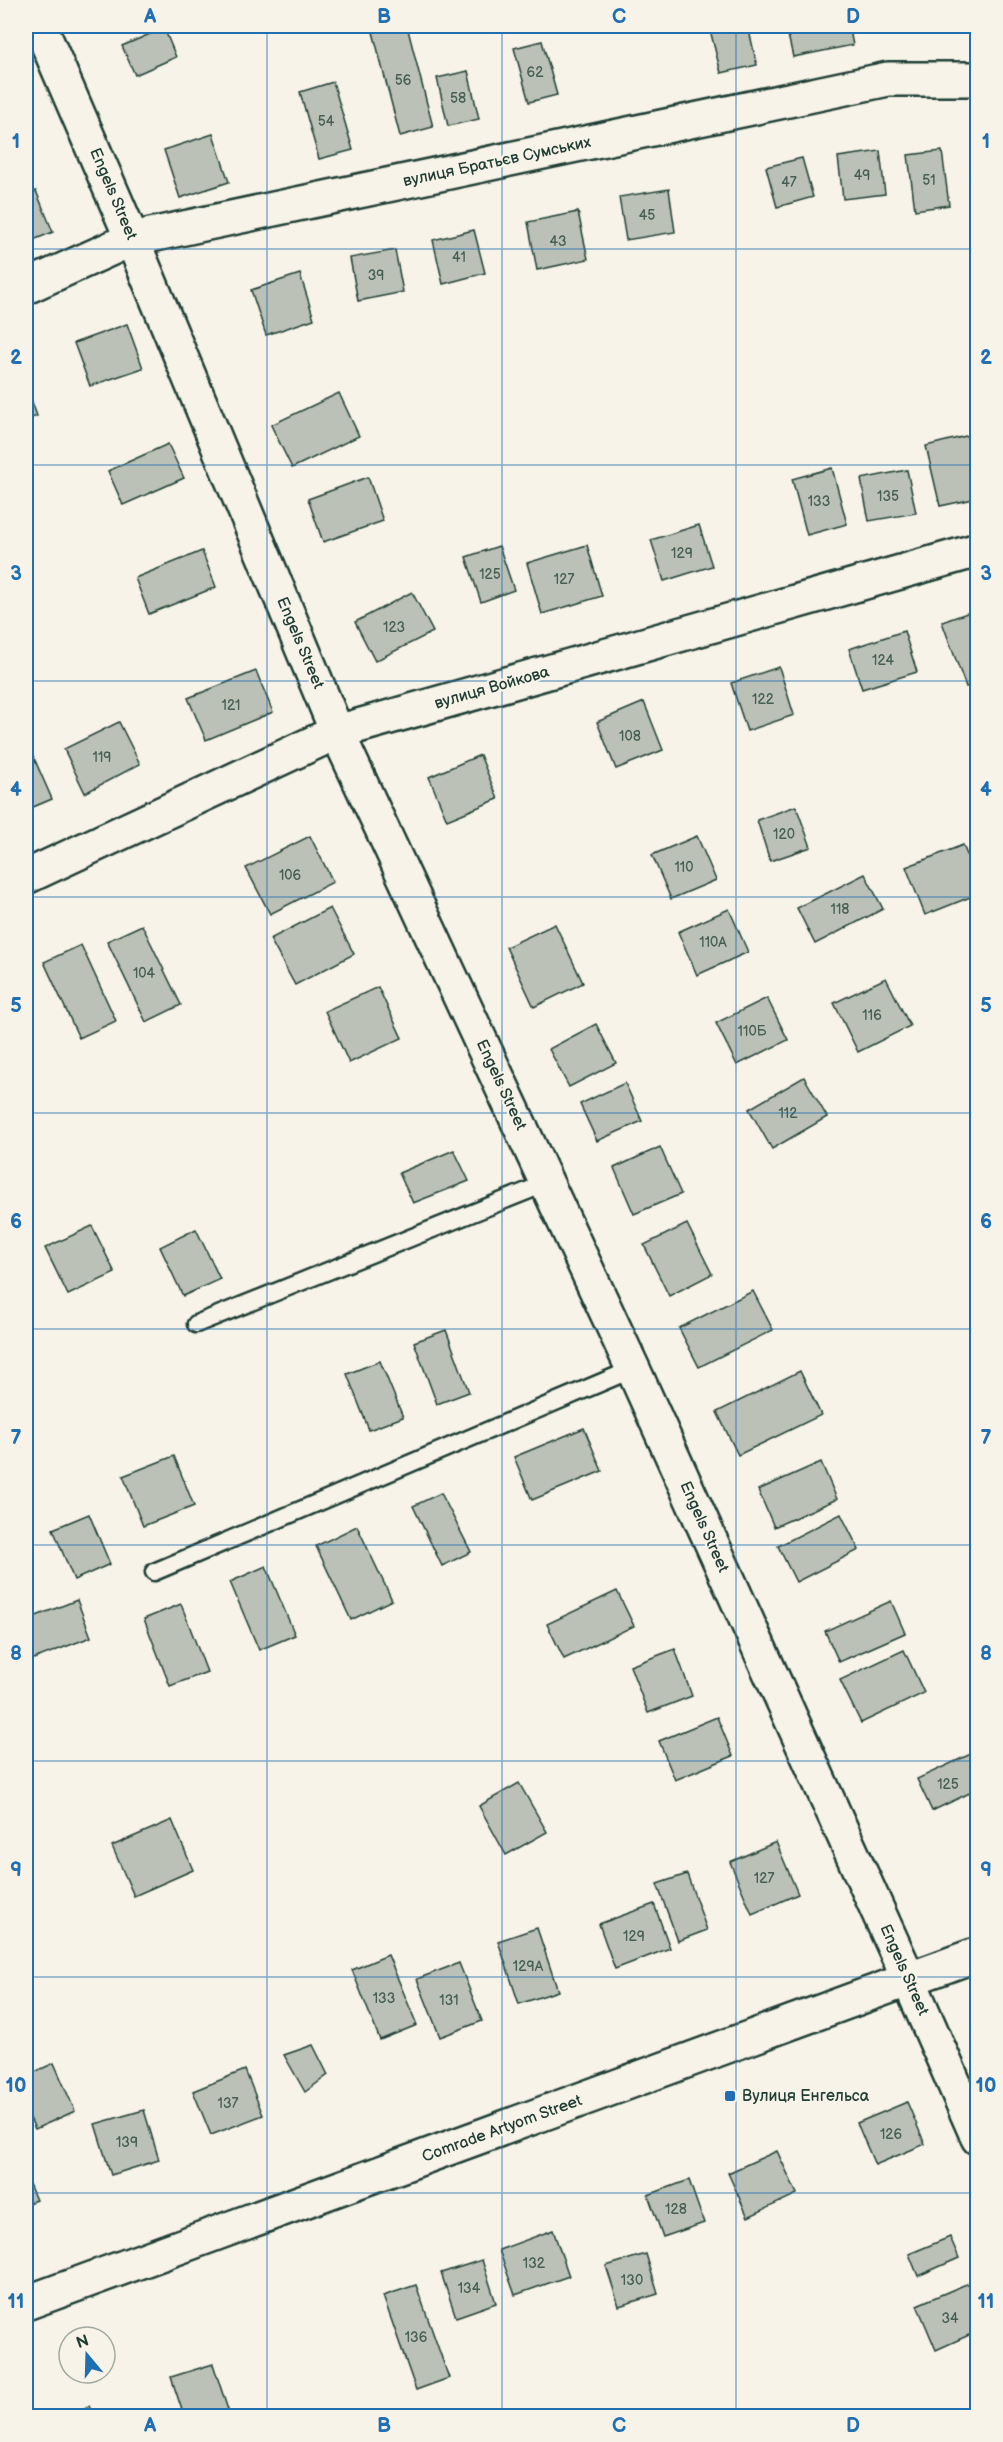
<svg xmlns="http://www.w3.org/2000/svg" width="1003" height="2442" font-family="'Balsamiq Sans',sans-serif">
  <rect width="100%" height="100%" fill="#f7f3e8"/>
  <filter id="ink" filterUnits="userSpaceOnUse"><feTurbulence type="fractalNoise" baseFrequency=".0167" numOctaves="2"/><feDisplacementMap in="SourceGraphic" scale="12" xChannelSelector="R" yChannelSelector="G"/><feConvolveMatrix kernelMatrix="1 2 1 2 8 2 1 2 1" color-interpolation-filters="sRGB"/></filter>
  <g filter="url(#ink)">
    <g fill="#bbc1b6" stroke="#1f3d34" stroke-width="1.5">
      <polygon points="398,26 407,26 433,127 400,136 373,32"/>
      <polygon points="709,26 748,26 757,65 721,73"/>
      <polygon points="786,26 849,26 853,45 793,57"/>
      <polygon points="164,28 176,57 135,75 122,46"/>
      <polygon points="542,41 557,95 529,102 514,48"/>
      <polygon points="468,71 479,119 448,126 437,78"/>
      <polygon points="333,82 353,150 319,159 300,92"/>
      <polygon points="213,134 229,182 180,198 164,150"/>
      <polygon points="880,151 885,194 843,199 838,157"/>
      <polygon points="942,151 949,205 915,210 908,155"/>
      <polygon points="802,158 813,197 777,207 766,167"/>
      <polygon points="669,189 675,232 626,240 619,197"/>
      <polygon points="36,191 53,232 26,243 26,195"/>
      <polygon points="578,212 588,259 537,270 528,222"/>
      <polygon points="474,230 485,273 443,284 433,240"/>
      <polygon points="395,250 403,292 358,301 350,258"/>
      <polygon points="300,274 314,319 266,335 251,290"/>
      <polygon points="127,324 143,368 90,386 74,343"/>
      <polygon points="26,385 37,416 26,420"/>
      <polygon points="339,393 359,436 292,468 271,425"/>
      <polygon points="970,435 978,465 978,498 940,506 926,446"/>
      <polygon points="168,444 184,478 123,505 108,471"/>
      <polygon points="832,468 847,524 807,535 792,479"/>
      <polygon points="907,470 916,513 869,521 861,479"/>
      <polygon points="368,477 383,521 323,542 308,499"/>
      <polygon points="699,525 712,566 664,581 651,540"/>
      <polygon points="587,545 602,596 542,614 527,563"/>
      <polygon points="499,546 514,590 481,602 466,557"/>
      <polygon points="202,551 216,587 149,614 135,578"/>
      <polygon points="412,592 433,632 375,661 355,622"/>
      <polygon points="978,609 978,683 966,687 942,622"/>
      <polygon points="904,631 917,672 862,689 849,649"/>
      <polygon points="779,667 794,715 747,731 731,683"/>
      <polygon points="256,671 273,712 206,740 188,698"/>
      <polygon points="644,702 663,750 616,769 597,722"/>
      <polygon points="119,722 140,764 85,793 64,749"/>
      <polygon points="26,740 52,799 26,810"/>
      <polygon points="480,755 498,799 447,820 429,777"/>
      <polygon points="796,806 811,847 770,861 757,820"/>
      <polygon points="310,836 333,882 270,914 246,868"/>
      <polygon points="697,836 716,880 671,899 652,855"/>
      <polygon points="963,845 978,882 978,894 925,915 906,867"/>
      <polygon points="865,874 883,909 815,944 797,908"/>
      <polygon points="330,908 354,954 295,985 270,939"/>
      <polygon points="729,909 748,952 697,975 678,932"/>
      <polygon points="555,924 583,983 534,1007 506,947"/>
      <polygon points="142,925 181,1005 146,1022 107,941"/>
      <polygon points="81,945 116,1021 79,1038 44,962"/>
      <polygon points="886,978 910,1026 858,1052 834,1003"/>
      <polygon points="378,987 402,1038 349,1063 325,1011"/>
      <polygon points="767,998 788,1040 737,1065 716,1023"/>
      <polygon points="596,1024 616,1063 569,1087 549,1049"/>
      <polygon points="804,1077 827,1117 772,1149 749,1109"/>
      <polygon points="625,1083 642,1121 597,1141 580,1104"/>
      <polygon points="660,1147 681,1194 634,1214 614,1168"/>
      <polygon points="454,1150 469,1181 413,1203 399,1173"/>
      <polygon points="687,1224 712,1274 669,1296 644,1245"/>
      <polygon points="92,1226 115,1273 68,1295 45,1248"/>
      <polygon points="196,1229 220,1279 183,1296 160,1247"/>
      <polygon points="753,1291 773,1330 699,1367 679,1328"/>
      <polygon points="446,1330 469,1392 437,1404 414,1342"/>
      <polygon points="380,1361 403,1417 369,1430 347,1374"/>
      <polygon points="800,1371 821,1415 738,1455 717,1412"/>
      <polygon points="584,1428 602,1471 532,1500 514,1457"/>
      <polygon points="174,1456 194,1506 143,1526 123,1476"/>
      <polygon points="821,1462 837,1499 774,1527 758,1490"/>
      <polygon points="441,1493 471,1552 442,1566 413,1506"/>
      <polygon points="89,1514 110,1564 74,1580 53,1529"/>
      <polygon points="841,1514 859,1550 796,1582 778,1546"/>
      <polygon points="357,1526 392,1600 351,1620 316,1546"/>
      <polygon points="266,1566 295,1635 259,1650 230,1582"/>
      <polygon points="617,1591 634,1626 564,1659 547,1624"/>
      <polygon points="77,1600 91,1637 26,1662 26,1620"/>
      <polygon points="891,1601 905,1633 839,1662 825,1631"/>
      <polygon points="181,1604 207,1672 170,1686 144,1619"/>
      <polygon points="675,1649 692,1696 648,1713 630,1666"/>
      <polygon points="904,1650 924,1693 861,1723 840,1680"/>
      <polygon points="717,1717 733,1756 675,1780 659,1741"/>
      <polygon points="973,1753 978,1763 978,1789 932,1811 917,1779"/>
      <polygon points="519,1783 547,1832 506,1855 479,1806"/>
      <polygon points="172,1820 193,1870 134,1896 112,1846"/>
      <polygon points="776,1842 798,1894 752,1914 730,1862"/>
      <polygon points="687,1874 707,1930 678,1941 657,1884"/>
      <polygon points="654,1904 670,1948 615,1969 599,1924"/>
      <polygon points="537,1928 558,1991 519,2004 498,1941"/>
      <polygon points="388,1955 417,2025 380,2040 352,1970"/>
      <polygon points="459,1963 482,2021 440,2037 417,1979"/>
      <polygon points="313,2045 328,2075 305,2092 284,2055"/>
      <polygon points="54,2063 75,2111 35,2129 26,2109 26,2076"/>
      <polygon points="245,2070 263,2115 211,2135 193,2091"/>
      <polygon points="907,2102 925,2144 875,2165 857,2123"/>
      <polygon points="144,2110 159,2160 111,2175 95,2124"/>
      <polygon points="777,2151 797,2194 748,2217 728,2173"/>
      <polygon points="26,2177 36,2200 26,2204"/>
      <polygon points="689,2180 704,2223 663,2237 648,2195"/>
      <polygon points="553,2230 569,2276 515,2295 499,2250"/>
      <polygon points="950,2237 959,2258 918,2276 909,2254"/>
      <polygon points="646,2254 658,2294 619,2306 606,2266"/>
      <polygon points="482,2260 496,2303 456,2317 441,2273"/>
      <polygon points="971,2282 978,2297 978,2331 936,2350 917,2305"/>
      <polygon points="416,2285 449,2378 416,2390 383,2296"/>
      <polygon points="213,2364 230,2416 184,2416 171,2377"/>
      <polygon points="89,2406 94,2416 65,2416"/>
    </g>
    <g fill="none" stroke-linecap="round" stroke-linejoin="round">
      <g stroke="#1f3d34" stroke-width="21">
        <g id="lane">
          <polyline points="196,1324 547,1183"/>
          <polyline points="154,1572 633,1369"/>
        </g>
      </g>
      <g stroke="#1f3d34" stroke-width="38">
        <g id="street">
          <polyline points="40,26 132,239 337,732 633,1369 901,1962 978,2138"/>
          <polyline points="26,287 132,239 888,79 978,79"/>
          <polyline points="26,877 337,732 978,550"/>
        </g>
      </g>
      <g stroke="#1f3d34" stroke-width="38">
        <polyline id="secondary" points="26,2303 978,1954"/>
      </g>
      <use href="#lane" stroke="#f7f3e8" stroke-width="16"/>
      <use href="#street" stroke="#f7f3e8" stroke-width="33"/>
      <use href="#secondary" stroke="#f7f3e8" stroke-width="33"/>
    </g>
  </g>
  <path fill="none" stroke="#1f6fb2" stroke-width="1.5" stroke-opacity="0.55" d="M 267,26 L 267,2416M 502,26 L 502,2416M 736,26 L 736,2416M 26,249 L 978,249M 26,465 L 978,465M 26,681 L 978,681M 26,897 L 978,897M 26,1113 L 978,1113M 26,1329 L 978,1329M 26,1545 L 978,1545M 26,1761 L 978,1761M 26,1977 L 978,1977M 26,2193 L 978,2193"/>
  <rect fill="#1f6fb2" stroke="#f7f3e8" stroke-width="2" x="724" y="2090" width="12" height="12" rx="3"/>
  <g text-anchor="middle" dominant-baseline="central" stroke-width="4.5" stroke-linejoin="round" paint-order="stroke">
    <g font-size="14" fill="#465e54">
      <text x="535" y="72">62</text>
      <text x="403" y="80">56</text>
      <text x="458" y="98">58</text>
      <text x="326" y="121">54</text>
      <text x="862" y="175">49</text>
      <text x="929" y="180">51</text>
      <text x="789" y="182">47</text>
      <text x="647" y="215">45</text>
      <text x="558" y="241">43</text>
      <text x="459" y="257">41</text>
      <text x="376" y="275">39</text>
      <text x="888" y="496">135</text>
      <text x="819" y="501">133</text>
      <text x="682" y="553">129</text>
      <text x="490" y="574">125</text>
      <text x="564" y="579">127</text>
      <text x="394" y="627">123</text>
      <text x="883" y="660">124</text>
      <text x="763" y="699">122</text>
      <text x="231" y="705">121</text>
      <text x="630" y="736">108</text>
      <text x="102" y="757">119</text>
      <text x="784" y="834">120</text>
      <text x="684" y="867">110</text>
      <text x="290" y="875">106</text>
      <text x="840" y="909">118</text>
      <text x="713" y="942">110А</text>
      <text x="144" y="973">104</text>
      <text x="872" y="1015">116</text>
      <text x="752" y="1031">110Б</text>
      <text x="788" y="1113">112</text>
      <text x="948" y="1784">125</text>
      <text x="764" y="1878">127</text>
      <text x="634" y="1936">129</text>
      <text x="528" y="1966">129А</text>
      <text x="384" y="1998">133</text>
      <text x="449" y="2000">131</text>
      <text x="228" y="2103">137</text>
      <text x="891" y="2134">126</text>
      <text x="127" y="2142">139</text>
      <text x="676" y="2209">128</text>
      <text x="534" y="2263">132</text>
      <text x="632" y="2280">130</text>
      <text x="469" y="2288">134</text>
      <text x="950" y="2318">34</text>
      <text x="416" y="2337">136</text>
    </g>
    <g font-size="16" fill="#1f3d34" stroke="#f7f3e8">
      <text transform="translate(497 162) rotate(-12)">вулиця Братьєв Сумських</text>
      <text transform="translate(113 194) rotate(67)">Engels Street</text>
      <text transform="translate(300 643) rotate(67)">Engels Street</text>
      <text transform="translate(492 688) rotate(-16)">вулиця Войкова</text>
      <text transform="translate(501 1085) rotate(65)">Engels Street</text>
      <text transform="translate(704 1527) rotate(66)">Engels Street</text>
      <text transform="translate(904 1970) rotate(66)">Engels Street</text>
      <text transform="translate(502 2129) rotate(-20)">Comrade Artyom Street</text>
    </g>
    <g font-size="16" fill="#1f3d34" stroke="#f7f3e8" text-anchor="start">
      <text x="742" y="2096">Вулиця Енгельса</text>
    </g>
  </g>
  <rect width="1003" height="2442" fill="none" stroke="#f7f3e8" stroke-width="66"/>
  <g transform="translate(87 2355) rotate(341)"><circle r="28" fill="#f7f3e8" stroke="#a1aaa0" stroke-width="1.5"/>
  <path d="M0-4.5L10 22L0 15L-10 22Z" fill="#1f6fb2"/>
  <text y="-9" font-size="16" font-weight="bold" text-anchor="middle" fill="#1f3d34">N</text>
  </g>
  <rect x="33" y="33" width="937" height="2376" fill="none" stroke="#1f6fb2" stroke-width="2"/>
  <g font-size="20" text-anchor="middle" font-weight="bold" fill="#1f6fb2">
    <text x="150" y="23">A</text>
    <text x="384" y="23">B</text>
    <text x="619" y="23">C</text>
    <text x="853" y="23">D</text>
    <text x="16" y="148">1</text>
    <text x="986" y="148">1</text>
    <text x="16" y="364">2</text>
    <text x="986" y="364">2</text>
    <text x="16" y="580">3</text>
    <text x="986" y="580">3</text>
    <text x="16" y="796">4</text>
    <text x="986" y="796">4</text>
    <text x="16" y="1012">5</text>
    <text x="986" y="1012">5</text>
    <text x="16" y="1228">6</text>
    <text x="986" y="1228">6</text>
    <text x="16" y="1444">7</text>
    <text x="986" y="1444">7</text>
    <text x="16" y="1660">8</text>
    <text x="986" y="1660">8</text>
    <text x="16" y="1876">9</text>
    <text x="986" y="1876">9</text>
    <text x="16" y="2092">10</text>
    <text x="986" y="2092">10</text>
    <text x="16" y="2308">11</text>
    <text x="986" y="2308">11</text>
    <text x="150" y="2432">A</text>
    <text x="384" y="2432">B</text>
    <text x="619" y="2432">C</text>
    <text x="853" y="2432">D</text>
  </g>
</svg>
